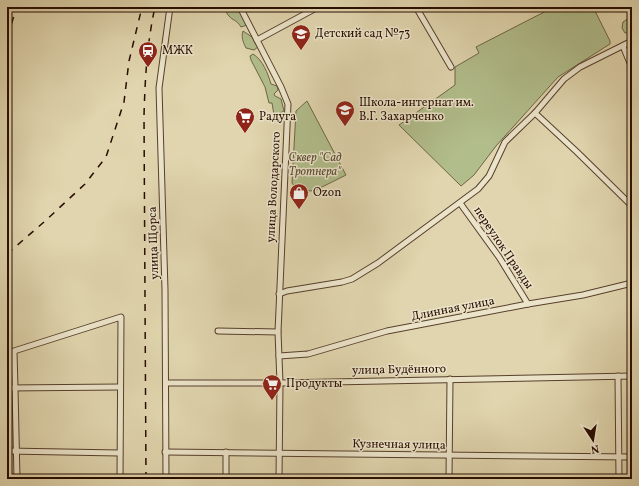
<svg xmlns="http://www.w3.org/2000/svg" width="639" height="486" font-family="Vollkorn,serif">
  <rect width="100%" height="100%" fill="#e0d5ae"/>
  <filter id="stains"><feTurbulence type="fractalNoise" baseFrequency=".005" numOctaves="4"/><feColorMatrix values="0 0 0 0 .2 0 0 0 0 .09 0 0 0 0 .02 0 0 0 .5 -.17"/></filter>
  <radialGradient id="worn" r=".72"><stop offset=".6" stop-color="#630" stop-opacity="0"/><stop offset="1" stop-color="#630" stop-opacity=".3"/></radialGradient>
  <g fill="#b1bd8b" stroke="#6d6546">
    <path d="M 224,7 L 237,7 L 247,25 L 241,27 C 236,19 233,21 229,16 C 227,14 225,10 224,7 Z"/>
    <polygon points="554,7 593,7 610,41 610,44 558,77 496,146 474,175 461,186 399,125 455,85 455,67 479,53 476,47"/>
    <polygon points="629,18 632,18 632,32 625,33 622,28 623,22"/>
    <path d="M 243,31 L 252,37 L 258,47 L 254,50 L 246,48 C 243,42 241,37 243,31 Z"/>
    <path d="M 253,54 C 263,60 268,74 271,84 L 277,86 L 278,90 L 274,94 L 275,96 L 281,99 L 284,111 L 280,113 L 279,119 L 275,121 L 272,103 L 269,103 L 265,87 L 251,60 L 250,56 Z"/>
    <polygon points="307,101 346,175 314,191 297,190 292,183 296,111"/>
  </g>
  <g fill="none" stroke-linecap="round" stroke-linejoin="round">
    <g stroke="#573f2c" stroke-width="7">
      <g id="minor">
        <polyline points="240,7 281,87 288,104 278,332 280,383 279,479"/>
        <polyline points="416,7 451,67"/>
        <polyline points="257,40 318,7"/>
        <polyline points="623,46 632,68"/>
        <polyline points="535,113 577,152 632,206"/>
        <polyline points="460,203 499,257 528,304"/>
        <polyline points="279,294 287,291 342,282 352,279 378,263 478,189 489,176 505,142 535,113 564,79 580,67 632,41"/>
        <polyline points="218,331 278,332"/>
        <polyline points="279,356 308,354 387,331 528,304 583,295 632,283"/>
        <polyline points="618,376 619,479"/>
        <polyline points="166,383 280,383 632,376"/>
        <polyline points="7,388 120,387"/>
        <polyline points="7,451 119,453"/>
        <polyline points="165,452 632,457"/>
        <polyline points="17,479 15,388 14,351 121,317 120,479"/>
        <polyline points="166,479 165,290 159,88 170,7"/>
        <polyline points="226,479 226,452"/>
        <polyline points="449,479 450,379"/>
      </g>
    </g>
    <use href="#minor" stroke="#ebe4ca" stroke-width="5"/>
    <g stroke="#290d01" stroke-width="1.5" stroke-dasharray="7 7" stroke-linecap="butt">
      <polyline points="7,37 17,7"/>
      <polyline points="7,254 44,222 85,184 106,157 124,102 129,61 142,7"/>
      <path d="M 146,479 L 144,116 C 145,79 147,43 155,7"/>
    </g>
  </g>
  <defs>
    <g id="school-pin" transform="scale(1)"><path d="M0 17L-7.5 6A9.5 9.5 0 1 1 7.5 6Z" fill="#8f2418" stroke="#ebe4ca"/><path d="M0-5L7-2L0 1L-7-2ZM-4 1L0 2.5L4 1V4Q0 6-4 4Z" fill="#fff"/></g>
    <g id="station-pin" transform="scale(1)"><path d="M0 17L-7.5 6A9.5 9.5 0 1 1 7.5 6Z" fill="#8f2418" stroke="#ebe4ca"/><path d="M-3-6H3Q5-6 5-4V2Q5 4 3 4L4.5 6H3L1.5 4h-3L-3 6H-4.5L-3 4Q-5 4-5 2V-4Q-5-6-3-6ZM-3.5-4v3h7v-3ZM-3.5 1v1.5H-2V1ZM2 1v1.5H3.5V1Z" fill="#fff"/></g>
    <g id="supermarket-pin" transform="scale(1)"><path d="M0 17L-7.5 6A9.5 9.5 0 1 1 7.5 6Z" fill="#8f2418" stroke="#ebe4ca"/><path d="M-6-5.5h2.5l.6 2H6L4.5 2H-2.5L-4.4-4H-6ZM-1.5 3.2a1.3 1.3 0 1 0 .1 0ZM3 3.2a1.3 1.3 0 1 0 .1 0Z" fill="#fff"/></g>
    <g id="shop-pin" transform="scale(1)"><path d="M0 17L-7.5 6A9.5 9.5 0 1 1 7.5 6Z" fill="#8f2418" stroke="#ebe4ca"/><path d="M-5-2.5h2.3a2.7 3.5 0 0 1 5.4 0H5L5.5 6h-11ZM-1.5-2.5h3a1.5 2.3 0 0 0-3 0Z" fill="#fff"/></g>
  </defs>
  <g fill-rule="evenodd">
    <use href="#school-pin" x="301" y="34"/>
    <use href="#station-pin" x="148" y="51"/>
    <use href="#school-pin" x="345" y="110"/>
    <use href="#supermarket-pin" x="245" y="117"/>
    <use href="#shop-pin" x="299" y="193"/>
    <use href="#supermarket-pin" x="272" y="384"/>
  </g>
  <g text-anchor="middle" dominant-baseline="central" stroke-width="3" stroke-linejoin="round" paint-order="stroke">
    <g font-size="12" fill="#290d01" stroke="#ebe4ca" text-anchor="start">
      <text x="315" y="34">Детский сад №73</text>
      <text x="162" y="51">МЖК</text>
      <text x="359" y="103">Школа-интернат им.<tspan x="359" dy="14">В.Г. Захарченко</tspan></text>
      <text x="259" y="117">Радуга</text>
      <text x="313" y="193">Ozon</text>
      <text x="286" y="384">Продукты</text>
    </g>
    <g font-size="12" font-style="italic" fill="#594b31" stroke="#ebe4ca">
      <text x="315" y="158">Сквер "Сад<tspan x="315" dy="14">Тротнера"</tspan></text>
    </g>
    <g font-size="12" fill="#290d01" stroke="#ebe4ca">
      <text transform="translate(274 187) rotate(-87)">улица Володарского</text>
      <text transform="translate(154 243) rotate(-92)">улица Щорса</text>
      <text transform="translate(503 248) rotate(56)">переулок Правды</text>
      <text transform="translate(453 309) rotate(-11)">Длинная улица</text>
      <text transform="translate(399 370) rotate(-1)">улица Будённого</text>
      <text transform="translate(399 445) rotate(1)">Кузнечная улица</text>
    </g>
  </g>
  <rect width="639" height="486" fill="none" stroke="#e0d5ae" stroke-width="24"/>
  <rect x="8" y="8" width="623" height="470" fill="none" stroke="#290d01" stroke-width="2"/>
  <rect x="12" y="12" width="615" height="462" fill="none" stroke="#290d01"/>
  <g transform="translate(593 440) rotate(168)" stroke="#ebe4ca" stroke-width="3" paint-order="stroke">
  <path d="M0-3L7 15L0 10L-7 15Z" fill="#290d01"/>
  <text y="-6" font-size="11" font-weight="bold" text-anchor="middle" fill="#290d01">N</text>
  </g>
  <rect width="100%" height="100%" filter="url(#stains)"/>
  <rect width="100%" height="100%" fill="url(#worn)"/>
</svg>
